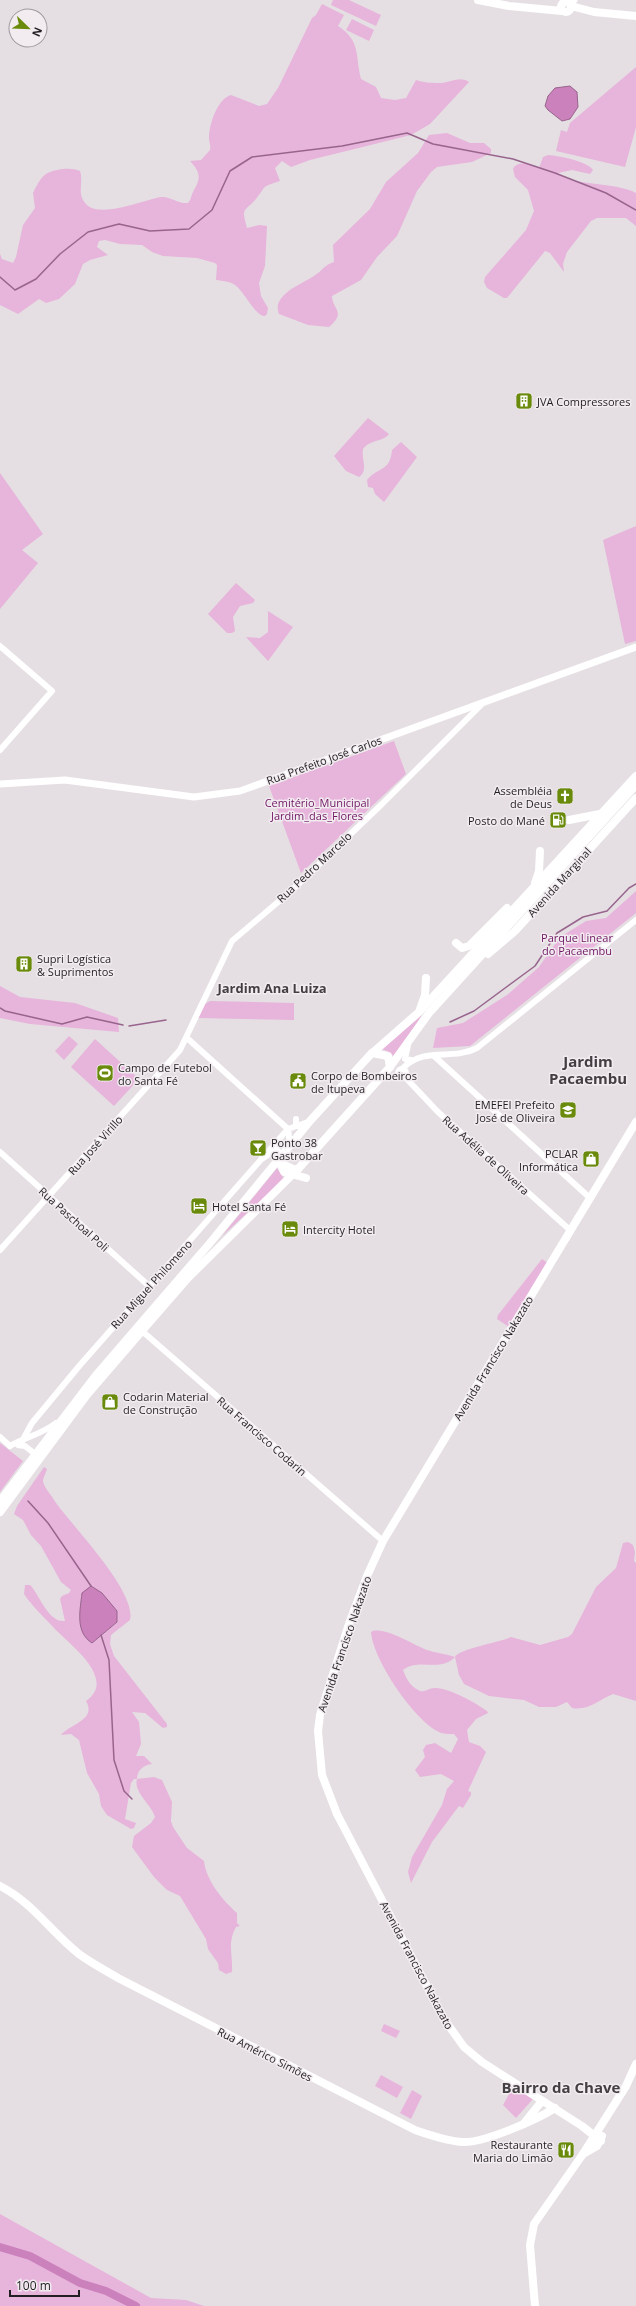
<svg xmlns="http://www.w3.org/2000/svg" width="636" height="2306" font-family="'Open Sans',sans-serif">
  <rect width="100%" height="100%" fill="#e5dfe3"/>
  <g fill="#e7b4db" fill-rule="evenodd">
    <polygon points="333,0 349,0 381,15 376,26 331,5"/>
    <path d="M 322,4 L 344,15 L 338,26 C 361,41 355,55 361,79 L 376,87 L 381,98 L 395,100 L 406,98 L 416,80 C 425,83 433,83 442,83 C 452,82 460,76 469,82 L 430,124 L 411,135 L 310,160 L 291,167 L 282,161 L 275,168 L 280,181 C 261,187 267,185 256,199 C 244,213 241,206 247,228 L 259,225 L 267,226 L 265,266 L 259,283 L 261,296 L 268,308 L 267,314 L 265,316 C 255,316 244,291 235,285 C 230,281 222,281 216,280 L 217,265 L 215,263 L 197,258 L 163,256 L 152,252 L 142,245 L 120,244 L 105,240 L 99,241 L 97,247 L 108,255 L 90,260 L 83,264 L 75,284 L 59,299 L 46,303 L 39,299 L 18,314 L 0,305 L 0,254 L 2,259 L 13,263 L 16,257 L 23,225 L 35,208 L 33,193 C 36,187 40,178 46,174 C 55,169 71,167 80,171 C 84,183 76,193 86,204 C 100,219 143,200 161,197 C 170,196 178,204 188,203 C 191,200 191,196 193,192 C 201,178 201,173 190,161 L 201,160 L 210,150 C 211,145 209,142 209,138 C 209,125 217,99 231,95 L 259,106 L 267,104 L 278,88 L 312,18 L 316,15 Z"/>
    <polygon points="352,19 374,30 369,41 346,30"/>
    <polygon points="636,67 636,127 625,167 556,151 561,130 567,132 570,123"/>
    <path d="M 447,133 L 470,143 L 484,143 L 491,149 L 491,153 L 472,162 L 437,167 L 431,172 L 417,191 L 397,236 L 377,257 L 361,280 L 332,296 C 332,309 347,312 329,327 L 308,325 L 279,314 C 271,295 302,284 314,276 C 322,271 324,265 334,262 L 333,245 L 370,209 L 386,182 L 418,153 L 429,135 Z"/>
    <path d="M 548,155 C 559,156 587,161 593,170 L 590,174 L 572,170 L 558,173 C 572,186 616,182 636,193 L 636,226 L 626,218 L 597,218 L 591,221 L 567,252 L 563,264 L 564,272 L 550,253 L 545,251 L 507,298 L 504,298 L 487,288 L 484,282 L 485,277 L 526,230 L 534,211 L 528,190 L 515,177 L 513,169 C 518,159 531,165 539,168 L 543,157 Z"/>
    <path d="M 368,418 L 389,434 C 383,442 371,439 363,449 C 361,460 369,470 359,477 L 346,471 L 334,456 Z"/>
    <path d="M 401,442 L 417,457 L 384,502 L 375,494 L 373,488 L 368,487 L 367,480 C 379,466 390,472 392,450 Z"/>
    <polygon points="0,473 43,534 22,550 38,563 0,609"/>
    <polygon points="636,526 636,641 625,644 603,540"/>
    <polygon points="236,583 255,600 253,603 240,606 233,617 235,631 232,633 227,633 208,614"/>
    <polygon points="268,611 293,627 268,661 246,637 260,638 268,632"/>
    <polygon points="394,741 406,774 301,873 269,786"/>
    <polygon points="636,891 636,913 470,1046 433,1048 437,1028 463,1023 507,995 539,967 555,944 565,934 586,921 606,918"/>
    <polygon points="0,986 20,997 75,1003 118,1018 119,1032 30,1024 0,1018"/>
    <polygon points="210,1001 294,1003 294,1020 198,1018 205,1004"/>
    <polygon points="422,1015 394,1057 391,1053 382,1049"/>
    <polygon points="69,1036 78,1044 64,1060 55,1051"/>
    <polygon points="95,1039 139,1079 114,1106 71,1067"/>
    <polygon points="277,1168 284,1179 222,1236"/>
    <polygon points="542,1259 549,1264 509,1327 497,1319 498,1315"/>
    <polygon points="0,1443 23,1461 0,1492"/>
    <path d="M 44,1467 L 47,1469 C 46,1473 43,1478 43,1481 C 44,1488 51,1494 54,1500 C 70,1524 137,1591 130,1620 L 111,1635 L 110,1644 L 114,1656 L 167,1724 L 167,1727 L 163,1728 L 145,1713 L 132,1712 L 139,1722 L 141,1744 L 136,1756 L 144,1756 L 152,1764 C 144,1765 137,1770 137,1779 L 154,1777 L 162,1780 L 172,1802 L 171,1821 L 173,1827 L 187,1848 L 204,1861 C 206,1880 223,1901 237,1913 L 237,1923 L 240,1926 L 236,1927 C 227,1943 233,1955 232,1972 L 226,1974 L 219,1970 L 218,1963 L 208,1949 L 206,1939 L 180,1896 L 167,1890 L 154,1877 L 132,1847 L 134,1836 L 151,1823 L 155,1817 C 152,1805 133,1792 137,1779 L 134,1779 L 131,1783 L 125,1819 L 136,1823 L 134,1828 L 131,1829 L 107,1815 L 101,1806 L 99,1794 L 87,1773 L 79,1740 L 71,1734 L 61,1735 C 70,1724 97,1720 86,1701 C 118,1679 69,1644 54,1628 C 44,1617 32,1606 24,1594 L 25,1585 L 30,1585 C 40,1595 48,1623 65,1621 L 60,1599 L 62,1596 L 69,1593 L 71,1590 L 61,1582 L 41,1546 L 31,1535 L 23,1520 L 14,1514 L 17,1506 ZM 82,1593 L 112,1606 L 117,1611 L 117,1622 L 92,1643 L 80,1625 Z"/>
    <path d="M 628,1542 L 633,1545 L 635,1552 L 634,1561 L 636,1563 L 636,1701 L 613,1694 C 598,1700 589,1711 572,1708 L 567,1702 L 556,1707 L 539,1707 L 524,1700 L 489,1696 L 464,1684 L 459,1675 L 455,1657 C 440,1673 419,1657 403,1670 C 406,1678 410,1686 418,1690 C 424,1694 429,1687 436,1688 C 449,1688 476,1703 487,1711 L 488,1713 L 476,1719 L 467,1730 L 469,1742 L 480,1746 L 486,1752 L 468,1791 L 471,1792 L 471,1795 L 463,1808 L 459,1806 L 432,1842 L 411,1883 L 408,1872 L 412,1857 L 442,1805 L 447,1789 L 454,1781 L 441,1774 L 420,1777 L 415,1770 L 425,1757 L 423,1750 L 426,1745 L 435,1743 L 451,1753 L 458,1739 L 454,1734 C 450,1734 443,1734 439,1732 C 414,1720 373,1660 371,1632 C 383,1625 415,1646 427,1650 C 436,1653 446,1654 455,1657 C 458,1649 501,1642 511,1637 L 540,1645 L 568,1637 L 572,1634 L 596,1587 L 616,1568 L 623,1543 Z"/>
    <polygon points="384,2024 400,2031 396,2038 381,2031"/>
    <polygon points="381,2075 403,2087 397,2098 375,2086"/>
    <polygon points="514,2085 533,2099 516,2118 503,2105"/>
    <polygon points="412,2090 422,2096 411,2119 400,2113"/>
    <polygon points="0,2214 151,2298 186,2300 204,2306 0,2306"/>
  </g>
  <g fill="#cb81bb" stroke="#98648d">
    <polygon points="570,86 577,92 578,107 570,119 562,121 548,110 545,106 548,96 555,88"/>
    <path d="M 91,1586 L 102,1593 L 117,1611 L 117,1622 L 92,1643 C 75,1632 80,1611 82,1593 Z"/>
  </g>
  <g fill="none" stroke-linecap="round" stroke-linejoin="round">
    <g stroke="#98648d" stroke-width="1.5">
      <polyline points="0,277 15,290 36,279 60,254 88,232 119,224 150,231 189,229 212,210 230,171 252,157 342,146 407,133 433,144 513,159 555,173 606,193 636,210"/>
      <polyline points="0,1008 5,1011 62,1024 87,1017 123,1025"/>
      <polyline points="450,1022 474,1011 535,966 557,933 583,917 607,911 629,888 636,884"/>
      <polyline points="129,1026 166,1020"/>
      <polyline points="28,1501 48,1523 91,1586"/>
      <polyline points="101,1635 109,1660 114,1760 124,1791 132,1799"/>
    </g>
    <polyline stroke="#cb81bb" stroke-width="8" points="0,2247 30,2256 80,2283 106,2291 136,2306"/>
    <g stroke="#fff" stroke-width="6">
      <polyline points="0,646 52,691 0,750"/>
      <polyline points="187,1038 288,1129"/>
      <polyline points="408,1045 405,1059 411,1060"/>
      <polyline points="434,1056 590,1198"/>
      <path d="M 403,1068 C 425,1046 452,1061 477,1048 L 636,920"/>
      <circle cx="402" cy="1073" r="4"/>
      <polyline points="404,1076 438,1112 570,1230"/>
      <polyline points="296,1119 296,1126 298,1126"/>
      <polyline points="288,1129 308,1122"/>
      <polyline points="288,1129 290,1145"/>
      <polyline points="0,1152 148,1285"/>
      <polyline points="0,1250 180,1050 232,941 291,891 382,804 483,703"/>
      <polyline points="142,1331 383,1541"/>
      <polyline points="0,1437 10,1446"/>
      <polyline points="18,1445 25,1446 35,1454"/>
      <polyline points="20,1445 32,1423 80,1365 288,1129"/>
      <path d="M 10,1446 C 26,1437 42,1434 56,1423"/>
    </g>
    <g stroke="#fff" stroke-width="7">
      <polyline points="563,3 564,0"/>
      <polyline points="570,5 574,0"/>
      <polyline points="0,784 65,780 194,797 240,791 636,647"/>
    </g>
    <g stroke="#fff" stroke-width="8">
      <polyline points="478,0 509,6 562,11"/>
      <circle cx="566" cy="7" r="5"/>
      <polyline points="571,6 594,12 636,16"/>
      <polyline points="569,820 600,814"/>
      <polyline points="535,883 539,871 540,851"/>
      <polyline points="456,943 462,948 469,946 507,908"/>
      <polyline points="488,954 515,931 636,798"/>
      <polyline points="420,1009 425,995 426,978"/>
      <polyline points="372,1053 388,1056 390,1067"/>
      <polyline points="263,1157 271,1151 277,1151 280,1163 293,1169 298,1169"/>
      <polyline points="280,1163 284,1172 306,1178"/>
      <polyline points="0,1501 97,1374 210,1243 310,1121 370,1055 419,1012 636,776"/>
      <polyline points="0,1512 86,1396 148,1324 188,1278 298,1169 390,1067 429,1013 636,785"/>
      <path d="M 0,1886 C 32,1902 51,1932 79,1954 C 91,1963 105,1970 118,1978 L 415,2130 C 430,2135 446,2141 463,2142 C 484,2143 536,2120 555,2108"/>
      <polyline points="525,2122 542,2101"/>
      <polyline points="601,2141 582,2126 482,2062 464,2047 444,2019 337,1814 322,1775 318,1731 320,1715 349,1624 367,1576 383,1541 636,1122"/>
      <polyline points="583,2154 597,2146 602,2136"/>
      <polyline points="535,2306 530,2245 534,2224 583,2154 626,2086 636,2064"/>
    </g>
  </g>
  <defs>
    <g id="building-square" transform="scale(0.9)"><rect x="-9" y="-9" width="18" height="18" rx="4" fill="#698a0a" stroke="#f2ecf1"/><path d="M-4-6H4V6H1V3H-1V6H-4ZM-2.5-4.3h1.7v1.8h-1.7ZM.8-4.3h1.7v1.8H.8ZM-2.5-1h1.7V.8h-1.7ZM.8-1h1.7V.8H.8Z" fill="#fff"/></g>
    <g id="church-square" transform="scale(0.9)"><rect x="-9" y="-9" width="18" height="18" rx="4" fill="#698a0a" stroke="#f2ecf1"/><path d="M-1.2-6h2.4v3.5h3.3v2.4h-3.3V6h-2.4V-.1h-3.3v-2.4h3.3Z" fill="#fff"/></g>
    <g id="fuel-square" transform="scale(0.9)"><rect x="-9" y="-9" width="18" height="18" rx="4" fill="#698a0a" stroke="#f2ecf1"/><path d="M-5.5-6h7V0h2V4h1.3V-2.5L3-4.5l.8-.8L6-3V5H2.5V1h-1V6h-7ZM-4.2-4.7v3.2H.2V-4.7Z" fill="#fff"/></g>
    <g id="stadium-square" transform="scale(0.9)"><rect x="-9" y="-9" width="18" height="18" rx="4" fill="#698a0a" stroke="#f2ecf1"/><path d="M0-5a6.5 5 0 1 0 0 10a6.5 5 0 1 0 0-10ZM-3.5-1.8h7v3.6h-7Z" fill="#fff"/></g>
    <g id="civic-square" transform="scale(0.9)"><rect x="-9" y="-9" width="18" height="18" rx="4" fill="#698a0a" stroke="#f2ecf1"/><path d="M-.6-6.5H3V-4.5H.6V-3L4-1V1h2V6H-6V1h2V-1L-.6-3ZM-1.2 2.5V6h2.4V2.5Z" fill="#fff"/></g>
    <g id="school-square" transform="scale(0.9)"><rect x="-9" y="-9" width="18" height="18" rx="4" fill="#698a0a" stroke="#f2ecf1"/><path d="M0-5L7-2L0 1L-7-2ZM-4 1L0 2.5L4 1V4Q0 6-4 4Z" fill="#fff"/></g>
    <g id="bar-square" transform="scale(0.9)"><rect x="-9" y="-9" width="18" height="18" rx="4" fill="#698a0a" stroke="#f2ecf1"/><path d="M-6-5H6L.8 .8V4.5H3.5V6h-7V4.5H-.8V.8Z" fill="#fff"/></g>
    <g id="shop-square" transform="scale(0.9)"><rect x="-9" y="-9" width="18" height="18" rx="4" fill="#698a0a" stroke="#f2ecf1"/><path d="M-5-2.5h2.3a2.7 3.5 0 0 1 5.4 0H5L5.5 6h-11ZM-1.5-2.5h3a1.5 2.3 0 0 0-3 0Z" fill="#fff"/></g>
    <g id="hotel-square" transform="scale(0.9)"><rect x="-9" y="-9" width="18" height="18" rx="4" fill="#698a0a" stroke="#f2ecf1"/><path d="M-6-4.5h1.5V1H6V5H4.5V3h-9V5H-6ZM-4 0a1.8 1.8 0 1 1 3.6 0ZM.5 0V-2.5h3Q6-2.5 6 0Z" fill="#fff"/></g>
    <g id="restaurant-square" transform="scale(0.9)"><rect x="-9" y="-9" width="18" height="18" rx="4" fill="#698a0a" stroke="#f2ecf1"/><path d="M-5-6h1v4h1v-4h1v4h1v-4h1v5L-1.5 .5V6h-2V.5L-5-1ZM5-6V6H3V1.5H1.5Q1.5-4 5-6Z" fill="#fff"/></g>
  </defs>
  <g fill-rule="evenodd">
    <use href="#building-square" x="524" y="401"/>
    <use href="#church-square" x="565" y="796"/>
    <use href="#fuel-square" x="558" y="820"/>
    <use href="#building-square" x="24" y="964"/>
    <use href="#stadium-square" x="105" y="1073"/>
    <use href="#civic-square" x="298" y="1081"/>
    <use href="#school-square" x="568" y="1110"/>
    <use href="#bar-square" x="258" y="1148"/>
    <use href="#shop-square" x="591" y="1159"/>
    <use href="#hotel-square" x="199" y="1206"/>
    <use href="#hotel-square" x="290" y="1229"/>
    <use href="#shop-square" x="110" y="1402"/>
    <use href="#restaurant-square" x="566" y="2150"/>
  </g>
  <g text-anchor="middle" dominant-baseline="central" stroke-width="3" stroke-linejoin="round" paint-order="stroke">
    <g font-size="11" fill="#211f21" stroke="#f2ecf1" text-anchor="start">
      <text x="537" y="401">JVA Compressores</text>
      <text x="552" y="790" text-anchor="end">Assembléia<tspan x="552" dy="13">de Deus</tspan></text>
      <text x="545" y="820" text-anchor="end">Posto do Mané</text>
      <text x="37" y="958">Supri Logística<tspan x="37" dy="13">&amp; Suprimentos</tspan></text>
      <text x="118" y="1067">Campo de Futebol<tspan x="118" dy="13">do Santa Fé</tspan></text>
      <text x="311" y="1075">Corpo de Bombeiros<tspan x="311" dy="13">de Itupeva</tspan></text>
      <text x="555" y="1104" text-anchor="end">EMEFEI Prefeito<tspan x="555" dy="13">José de Oliveira</tspan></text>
      <text x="271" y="1142">Ponto 38<tspan x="271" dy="13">Gastrobar</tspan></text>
      <text x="578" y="1153" text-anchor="end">PCLAR<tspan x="578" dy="13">Informática</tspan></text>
      <text x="212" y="1206">Hotel Santa Fé</text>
      <text x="303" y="1229">Intercity Hotel</text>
      <text x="123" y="1396">Codarin Material<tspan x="123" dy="13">de Construção</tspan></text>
      <text x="553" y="2144" text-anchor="end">Restaurante<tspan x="553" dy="13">Maria do Limão</tspan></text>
    </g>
    <g font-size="11" fill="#211f21" stroke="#f2ecf1">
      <text transform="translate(324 760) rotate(-20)">Rua Prefeito José Carlos</text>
      <text transform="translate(314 867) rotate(-43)">Rua Pedro Marcelo</text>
      <text transform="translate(559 882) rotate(-48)">Avenida Marginal</text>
      <text transform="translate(95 1145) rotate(-48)">Rua José Virillo</text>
      <text transform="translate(486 1155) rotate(42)">Rua Adélia de Oliveira</text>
      <text transform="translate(74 1219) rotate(42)">Rua Paschoal Poli</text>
      <text transform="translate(151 1284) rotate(-48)">Rua Miguel Philomeno</text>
      <text transform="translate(493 1358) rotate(-59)">Avenida Francisco Nakazato</text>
      <text transform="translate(262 1436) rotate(41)">Rua Francisco Codarin</text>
      <text transform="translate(344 1644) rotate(-71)">Avenida Francisco Nakazato</text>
      <text transform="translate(417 1965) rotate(62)">Avenida Francisco Nakazato</text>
      <text transform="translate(265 2054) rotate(27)">Rua Américo Simões</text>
    </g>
    <g font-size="11" fill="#6f1662" stroke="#f2ecf1">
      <text x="317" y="802">Cemitério_Municipal<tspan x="317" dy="13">Jardim_das_Flores</tspan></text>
      <text x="577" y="937">Parque Linear<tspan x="577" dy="13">do Pacaembu</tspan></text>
    </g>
    <g font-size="13" font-weight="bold" fill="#433e41" stroke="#f2ecf1">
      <text x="272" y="988">Jardim Ana Luiza</text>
    </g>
    <g font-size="15" font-weight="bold" fill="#433e41" stroke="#f2ecf1">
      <text x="588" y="1061">Jardim<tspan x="588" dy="17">Pacaembu</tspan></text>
      <text x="561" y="2087">Bairro da Chave</text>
    </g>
  </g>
  <g transform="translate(28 28) rotate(113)"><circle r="19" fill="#f2ecf1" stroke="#9e9a9e"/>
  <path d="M0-3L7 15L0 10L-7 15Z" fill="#698a0a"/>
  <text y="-6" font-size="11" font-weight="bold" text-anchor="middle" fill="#211f21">N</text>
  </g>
  <path d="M10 2290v6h69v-6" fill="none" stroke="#211f21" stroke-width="2"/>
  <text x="16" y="2290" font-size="12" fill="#211f21" stroke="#f2ecf1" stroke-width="3" paint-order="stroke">100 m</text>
</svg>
